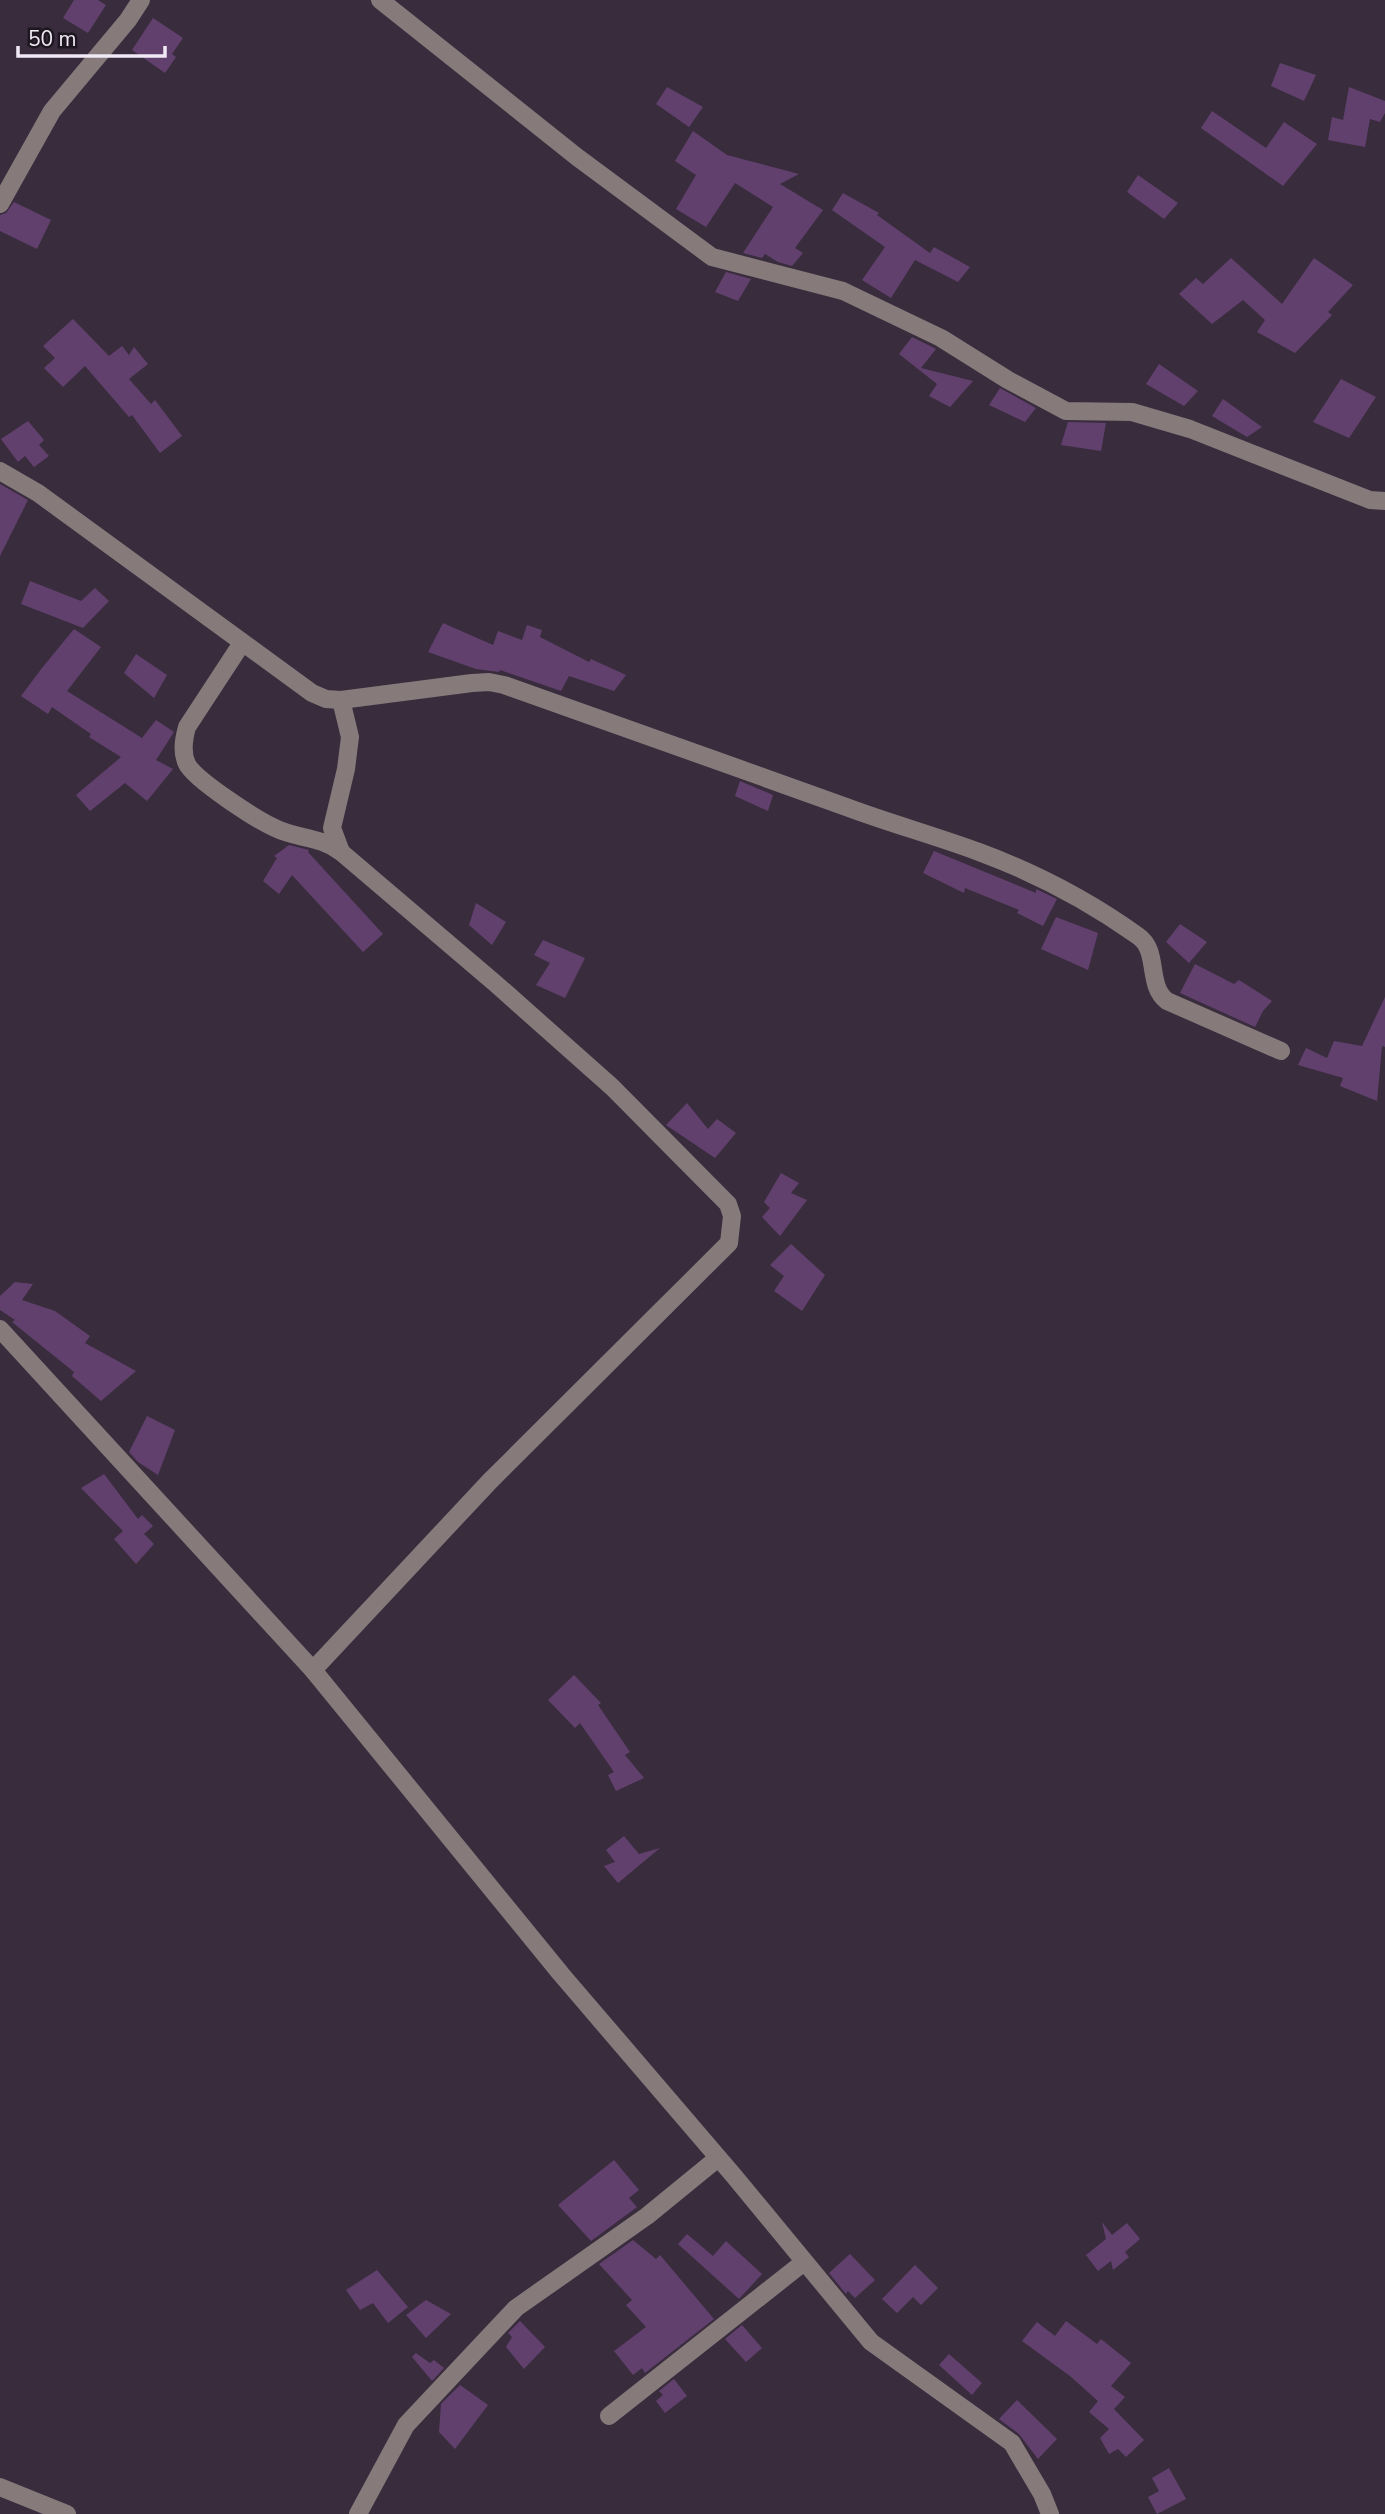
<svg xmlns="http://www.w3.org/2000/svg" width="1385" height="2514" font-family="'Nunito Sans',sans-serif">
  <rect width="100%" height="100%" fill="#392c3d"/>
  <g fill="#61406e">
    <polygon points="74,0 98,0 106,5 88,33 63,18"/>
    <polygon points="153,18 183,38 172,54 176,57 165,73 132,50"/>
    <polygon points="1280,63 1316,75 1304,101 1271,86"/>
    <polygon points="667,87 703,107 689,127 656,104"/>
    <polygon points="1349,87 1385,101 1385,113 1380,122 1370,119 1365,147 1328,140 1332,117 1343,120"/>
    <polygon points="1212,111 1266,148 1284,122 1317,144 1283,186 1201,128"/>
    <polygon points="693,131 727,155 799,174 780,184 823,210 795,248 803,253 792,266 778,262 765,254 762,258 743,253 773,207 735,183 706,227 676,209 696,175 675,161"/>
    <polygon points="1138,175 1178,203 1164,219 1127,192"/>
    <polygon points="843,193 879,213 877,215 930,253 934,247 970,267 958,282 915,260 891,298 862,280 885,247 832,210"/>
    <polygon points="14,202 51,220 37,249 0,231 0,215 6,213"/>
    <polygon points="1231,258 1282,304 1314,258 1353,285 1328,312 1332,315 1295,353 1257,332 1265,320 1243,300 1212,324 1179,294 1196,278 1203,284"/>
    <polygon points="726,272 751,279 738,301 715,292"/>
    <polygon points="73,319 109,356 122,346 129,355 134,347 148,364 129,379 151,404 155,400 182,436 160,453 132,415 129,417 85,366 63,387 44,368 55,358 43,346"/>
    <polygon points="912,337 936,349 921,368 973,381 950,407 929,396 937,384 899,354"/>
    <polygon points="1159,364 1198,391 1184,406 1146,384"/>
    <polygon points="1341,379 1376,397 1349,438 1313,422"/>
    <polygon points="1000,388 1036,408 1025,422 989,405"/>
    <polygon points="1223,399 1262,427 1247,437 1212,416"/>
    <polygon points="28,421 44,440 39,445 49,456 34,467 25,456 18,462 1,439"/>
    <polygon points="1068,422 1106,423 1101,451 1061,445"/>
    <polygon points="0,484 28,500 0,556"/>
    <polygon points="30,581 81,601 95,588 109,601 83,628 21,604"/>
    <polygon points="443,623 493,645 498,631 522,640 527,625 542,630 540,637 589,662 591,659 626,675 614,691 569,676 561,691 500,670 499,672 476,669 428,652"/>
    <polygon points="74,629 101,647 67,691 142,738 156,720 174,732 156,760 173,769 147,801 125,783 90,811 76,795 121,757 89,737 91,734 52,707 48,714 21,696 42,668"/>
    <polygon points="136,654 167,675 154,698 124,673"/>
    <polygon points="740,781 773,795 768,811 735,796"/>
    <polygon points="289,845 309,850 308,852 383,934 363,952 292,875 279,894 263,881 277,858 274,856"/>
    <polygon points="934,851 1036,893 1036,889 1057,899 1043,926 1017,913 1019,910 965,888 964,893 923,873"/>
    <polygon points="476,903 506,922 492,945 469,925"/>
    <polygon points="1056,917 1098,933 1088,970 1041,949"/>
    <polygon points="1180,924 1207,942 1189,963 1166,942"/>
    <polygon points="543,940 585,958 565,998 536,985 550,963 534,955"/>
    <polygon points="1195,964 1234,984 1239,980 1272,1001 1263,1011 1255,1027 1180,993"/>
    <polygon points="1385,997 1385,1047 1382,1046 1377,1101 1340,1086 1343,1078 1298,1065 1306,1048 1327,1058 1334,1041 1362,1046"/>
    <polygon points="687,1103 708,1129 717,1119 736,1133 715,1158 666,1125"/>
    <polygon points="781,1173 799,1183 791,1193 807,1200 780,1236 762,1217 770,1208 764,1202"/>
    <polygon points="791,1244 825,1275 802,1311 774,1291 784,1276 770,1265"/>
    <polygon points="15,1282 33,1284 22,1300 55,1311 90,1336 85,1343 136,1371 101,1401 72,1376 74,1372 12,1322 15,1320 0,1310 0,1296"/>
    <polygon points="147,1416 175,1430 158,1475 138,1462 129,1452"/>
    <polygon points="104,1474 138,1519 142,1515 153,1526 144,1534 154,1544 136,1564 114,1539 123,1531 81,1488"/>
    <polygon points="574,1675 601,1703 598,1705 630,1752 625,1755 644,1778 616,1791 608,1775 614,1772 580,1723 575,1728 548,1700"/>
    <polygon points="624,1836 639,1854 660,1848 618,1883 604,1866 615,1862 606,1850"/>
    <polygon points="614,2160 639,2190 629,2198 637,2207 591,2241 558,2205"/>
    <polygon points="1102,2222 1112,2235 1127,2223 1140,2239 1125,2252 1129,2257 1113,2270 1111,2261 1098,2271 1086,2255 1106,2239"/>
    <polygon points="687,2234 713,2256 726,2241 762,2274 739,2299 678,2244"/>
    <polygon points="633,2240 656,2259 660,2255 714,2319 645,2373 642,2368 633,2375 614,2351 646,2327 626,2305 632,2300 599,2264"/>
    <polygon points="850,2254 875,2280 855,2298 848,2291 846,2294 829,2273"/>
    <polygon points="915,2265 938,2288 921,2305 913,2297 897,2313 882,2299"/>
    <polygon points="377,2270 408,2307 388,2323 373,2303 360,2310 346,2290"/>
    <polygon points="426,2300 451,2314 426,2338 406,2315"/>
    <polygon points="520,2321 545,2347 524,2369 506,2347 512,2337 508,2333"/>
    <polygon points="1066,2321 1097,2344 1101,2339 1131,2363 1111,2386 1125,2397 1114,2409 1144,2440 1126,2457 1118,2449 1109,2454 1100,2438 1109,2429 1089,2412 1098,2401 1070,2376 1022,2341 1037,2322 1055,2336"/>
    <polygon points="742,2325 762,2348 746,2362 725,2339"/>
    <polygon points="416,2353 430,2363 434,2360 444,2368 432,2381 412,2357"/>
    <polygon points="949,2354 982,2383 972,2395 939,2365"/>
    <polygon points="674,2379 687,2396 665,2413 656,2401 663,2395 659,2391"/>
    <polygon points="460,2385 488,2405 455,2449 439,2432 441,2404"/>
    <polygon points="1017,2400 1057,2439 1038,2459 1019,2434 999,2419"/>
    <polygon points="1169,2468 1186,2499 1157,2514 1148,2497 1159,2491 1152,2478"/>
  </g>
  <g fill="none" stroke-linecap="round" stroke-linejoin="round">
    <g stroke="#877a7b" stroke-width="18">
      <polyline points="380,0 577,157 712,257 843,291 941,338 1008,380 1066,411 1132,412 1190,429 1370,500 1385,501"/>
      <polyline points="0,204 52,111 128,20 141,0"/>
      <path d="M 0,471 L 38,493 L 312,693 L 326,699 L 341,700 L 472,683 L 489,682 L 504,685 C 619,725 734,767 849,808 C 892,824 936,836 979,852 C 1036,873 1089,901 1138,936 C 1160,951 1146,985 1167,1001 L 1281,1051"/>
      <path d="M 242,643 L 187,727 C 184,738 181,752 187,764 C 195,780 257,820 275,828 C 297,839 320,836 341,852 L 496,984 L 612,1087 L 728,1204 L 732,1216 L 729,1243 L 490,1481 L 313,1670"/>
      <polyline points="341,852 332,828 346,769 350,737 341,700"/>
      <polyline points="0,1329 313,1670 561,1974 734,2176 871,2342 1012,2443 1042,2494 1050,2514"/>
      <polyline points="609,2416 804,2262"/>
      <polyline points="0,2487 67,2514"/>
      <polyline points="358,2514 406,2425 516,2308 647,2216 718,2158"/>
    </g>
  </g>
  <path d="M18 46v10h147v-10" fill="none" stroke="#f1e9f5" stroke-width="3.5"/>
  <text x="28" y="46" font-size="21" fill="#f1e9f5" stroke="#1d171f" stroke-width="5" paint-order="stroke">50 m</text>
</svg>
